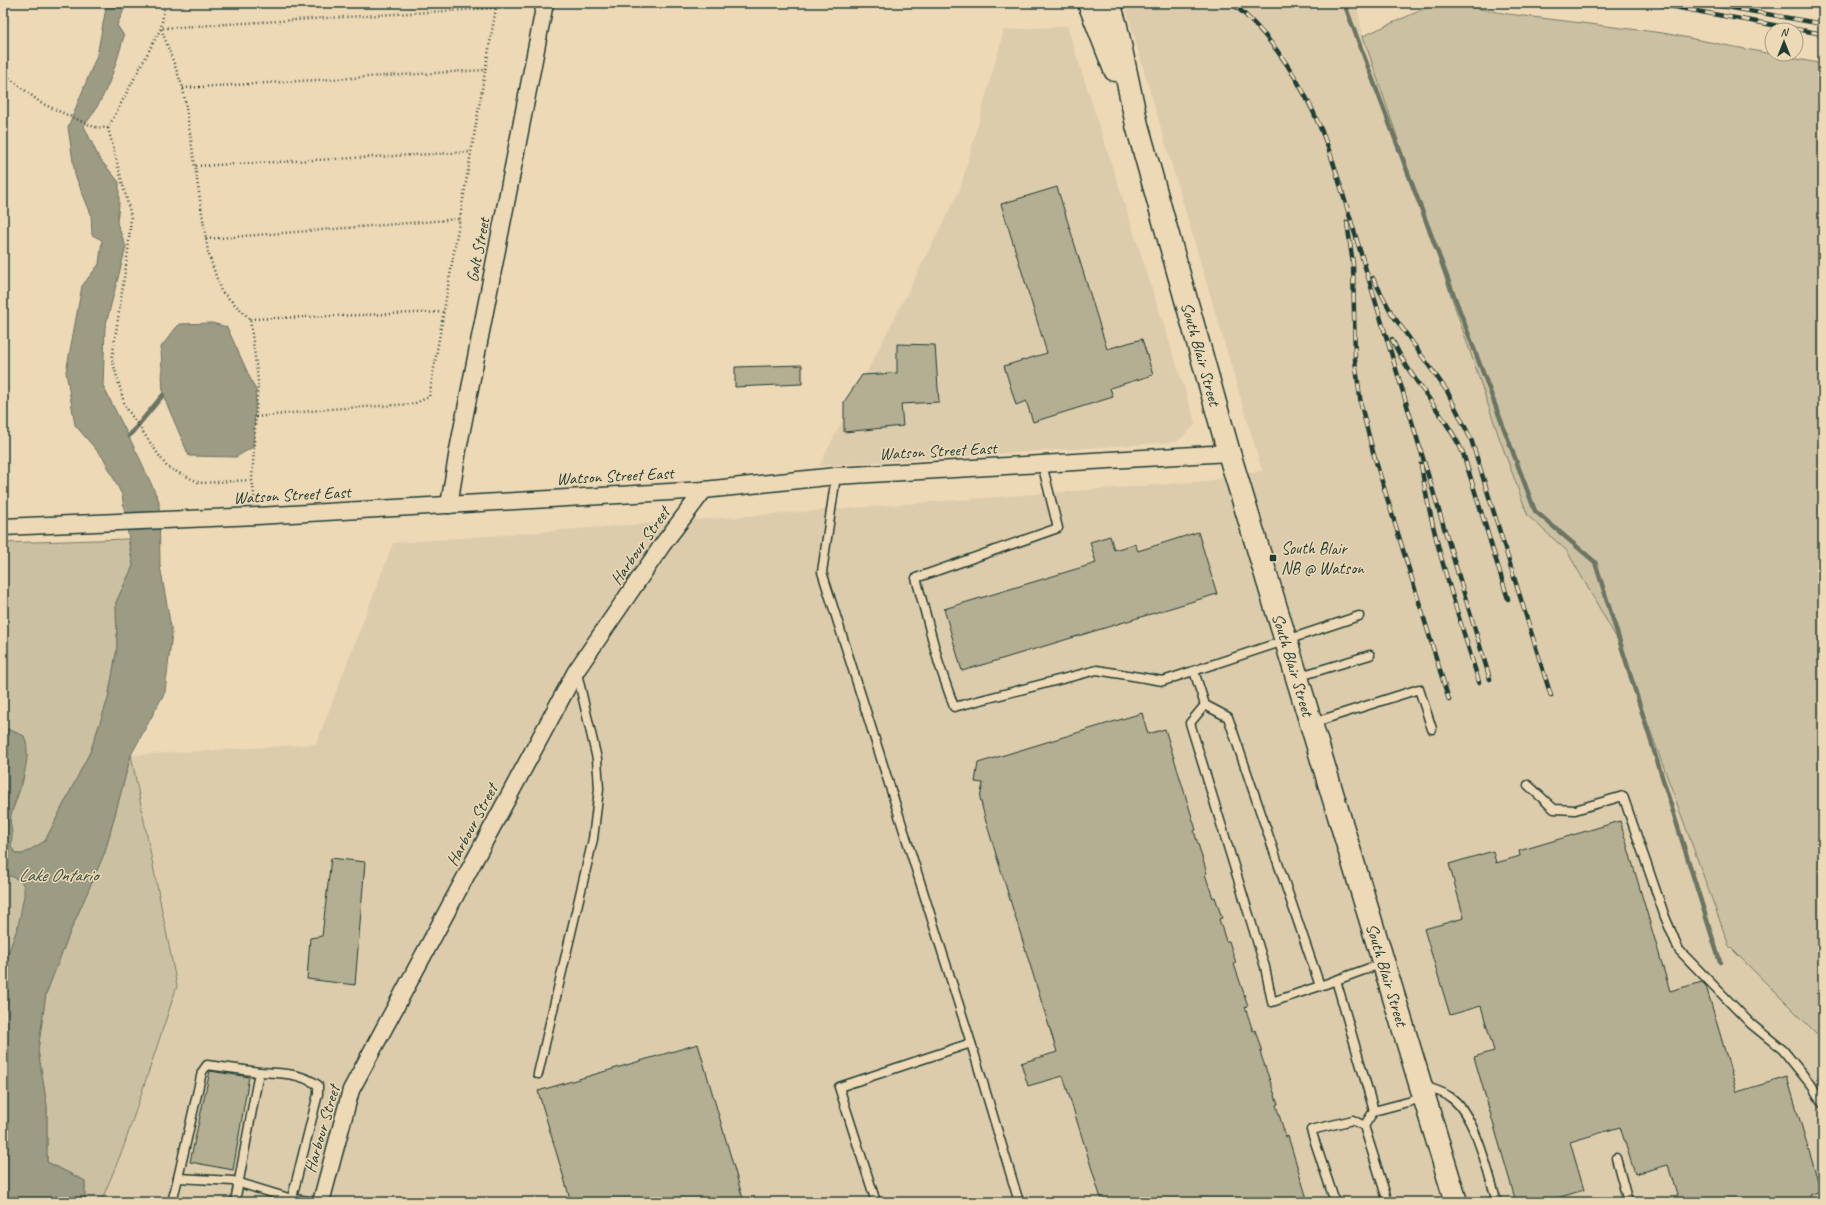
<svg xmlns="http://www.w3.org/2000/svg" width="1826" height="1205" font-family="Caveat,sans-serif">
  <rect width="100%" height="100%" fill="#eed9b7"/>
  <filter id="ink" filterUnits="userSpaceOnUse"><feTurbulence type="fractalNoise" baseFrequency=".025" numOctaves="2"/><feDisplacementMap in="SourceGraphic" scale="8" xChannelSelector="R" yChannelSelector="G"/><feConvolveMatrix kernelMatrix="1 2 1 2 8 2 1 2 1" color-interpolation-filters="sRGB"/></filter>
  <g filter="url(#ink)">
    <g fill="#ddccac">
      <polygon points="1124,3 1357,4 1363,36 1499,437 1528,516 1567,551 1617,639 1729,946 1823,1040 1823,1202 101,1202 124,1146 177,986 131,755 316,744 393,543 1206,481 1262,471"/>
      <polygon points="1067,26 1196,424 1177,442 819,466 960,189 1004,30"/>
    </g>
    <g fill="#ccc0a2" stroke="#767e6b">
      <polygon points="1437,3 1448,3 1508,14 1663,33 1823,64 1823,1040 1729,946 1617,639 1567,551 1528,516 1499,437 1363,36"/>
      <polygon points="128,539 133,566 116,602 117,648 108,699 90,752 45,841 23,854 16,854 11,847 12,834 10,826 11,815 23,781 27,755 24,736 3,727 3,543"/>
      <polygon points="131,755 177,986 124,1146 101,1202 85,1202 85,1181 47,1162 47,1106 38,1050 46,994 70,932 105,852"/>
      <path d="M 3,873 C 10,876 21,878 24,886 C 30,902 9,949 3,966 Z"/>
    </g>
    <g fill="#9c9b83" stroke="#6a7563">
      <path d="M 107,3 L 127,3 L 117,25 L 124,36 C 114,71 107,96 84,126 L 99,158 L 119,182 L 119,204 L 117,223 L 126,247 L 105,328 L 103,386 L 139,457 L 159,501 L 160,566 L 172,633 L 165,692 L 131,755 L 105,852 L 70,932 L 46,994 L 38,1050 L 47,1106 L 47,1162 L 85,1181 L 85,1202 L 3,1202 L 3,966 L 18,927 L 24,895 L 24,886 L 20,880 L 3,873 L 3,727 L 24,736 C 34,760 18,790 11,813 C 9,821 12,827 12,835 C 12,839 11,843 11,847 L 16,854 L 23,854 L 45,841 L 90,752 L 108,699 L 117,648 L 116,602 L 133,566 L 122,495 L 104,459 L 75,425 L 66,372 L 82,286 L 99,264 L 102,240 L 92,235 L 91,214 L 75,175 L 68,127 L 97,55 Z"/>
      <polygon points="212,323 227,327 256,391 253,447 236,457 189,456 163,395 161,347 179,324"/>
    </g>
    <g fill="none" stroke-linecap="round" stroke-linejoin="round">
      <g stroke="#6a7563" stroke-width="4.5">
        <polyline points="1344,3 1535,511 1595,562 1720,962"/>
        <polyline points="129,436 163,395"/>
      </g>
    </g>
    <g fill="#b4ae93" stroke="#1f3d34">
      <polygon points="1057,187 1107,349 1142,339 1153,375 1110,388 1113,397 1033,422 1026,401 1016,405 1004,366 1047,353 1001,204"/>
      <polygon points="897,344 935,345 939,402 901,404 903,426 844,432 844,402 862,375 897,373"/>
      <polygon points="802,365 802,384 735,387 735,367"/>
      <polygon points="1198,532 1217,594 962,671 944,609 1096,563 1090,542 1110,536 1114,550 1135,544 1138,551"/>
      <polygon points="1142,713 1148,734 1165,729 1196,830 1194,831 1207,873 1205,874 1213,898 1215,897 1222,918 1219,919 1226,941 1229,941 1236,963 1234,964 1248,1006 1245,1007 1253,1031 1255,1030 1262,1052 1260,1052 1278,1104 1276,1105 1286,1137 1288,1136 1308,1202 1102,1202 1063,1076 1028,1086 1021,1063 1057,1052 986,822 980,798 983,783 975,782 978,763"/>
      <polygon points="1620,821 1670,991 1702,982 1706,986 1737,1092 1787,1077 1821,1191 1809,1195 1811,1202 1679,1202 1668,1165 1635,1174 1620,1127 1570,1142 1584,1190 1543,1202 1516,1202 1474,1057 1494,1051 1481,1006 1450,1015 1424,929 1464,918 1449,864 1493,851 1496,863 1520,856 1519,851"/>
      <polygon points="331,858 365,862 355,985 307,979 310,938 322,936"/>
      <polygon points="698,1044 744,1202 571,1202 538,1091"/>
      <polygon points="210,1071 249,1077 233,1170 190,1162"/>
    </g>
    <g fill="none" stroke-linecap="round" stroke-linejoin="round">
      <g stroke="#1f3d34" stroke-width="11">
        <g id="lane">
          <polyline points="1042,464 1058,528 916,578 939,664 954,707 1097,670 1163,681 1359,616"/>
          <polyline points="836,476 822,572 971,1043 1019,1202"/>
          <polyline points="1194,671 1205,705 1228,717 1320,986 1383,963"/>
          <polyline points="1297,677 1370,655"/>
          <polyline points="1205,705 1190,723 1265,967 1272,1002 1320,986"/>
          <polyline points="1312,723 1419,689 1432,729"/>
          <polyline points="1528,785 1554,809 1575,810 1623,796 1665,917 1679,950 1751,1024 1783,1050 1812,1086 1823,1104"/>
          <polyline points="1336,980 1374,1111 1423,1098"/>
          <path d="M 259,1072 C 281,1073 300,1073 318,1085 L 318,1094 L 291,1202"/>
          <polyline points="538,1074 593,839 599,789 597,759 577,673"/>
          <path d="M 1424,1086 C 1432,1089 1443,1092 1450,1097 C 1475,1113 1488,1173 1497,1202"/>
          <polyline points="1364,1126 1374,1111"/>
          <polyline points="1616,1158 1628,1202"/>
          <polyline points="178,1178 202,1072 207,1065 259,1072 235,1202"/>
          <polyline points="172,1202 178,1178 233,1181 292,1199 321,1202"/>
          <polyline points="876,1202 839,1087 971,1043"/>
          <polyline points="1335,1202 1311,1130 1353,1120 1364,1126 1388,1202"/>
        </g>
      </g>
      <g stroke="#1f3d34" stroke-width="19">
        <g id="street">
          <polyline points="449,505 458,450 545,3"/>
          <polyline points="3,527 257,516 704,490 836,476 1229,453"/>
          <polyline points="321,1202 351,1090 576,671 663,544 704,490"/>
        </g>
      </g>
      <g stroke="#1f3d34" stroke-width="25">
        <g id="secondary">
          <polyline points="1089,3 1115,70"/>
          <path id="s1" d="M 1109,3 L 1116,26 L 1137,125 L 1229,453 L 1456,1202"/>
        </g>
      </g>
      <g stroke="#1f3d34" stroke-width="2.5" stroke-dasharray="1 3" stroke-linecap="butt">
        <polyline points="3,73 41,103 94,127 108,128 161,28 165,3"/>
        <polyline points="183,88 485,70"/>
        <polyline points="108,128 131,216 128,251 112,359 125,406 167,467 200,483 252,480"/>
        <polyline points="196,166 471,152"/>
        <polyline points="206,239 460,219"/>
        <polyline points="250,319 444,312"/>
        <polyline points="256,417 329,409 413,404 429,397 496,8 495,3"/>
        <polyline points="255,501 252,480 258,380 250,319 221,291 208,252 183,88 161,28 496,8"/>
      </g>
      <use href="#lane" stroke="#eed9b7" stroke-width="8"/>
      <use href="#street" stroke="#eed9b7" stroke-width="16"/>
      <use href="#secondary" stroke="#eed9b7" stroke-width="22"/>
      <g stroke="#1f3d34" stroke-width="4.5">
        <g id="rail">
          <path d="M 1232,3 C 1284,46 1315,105 1335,168 L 1490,679"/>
          <polyline points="1652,3 1823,34"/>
          <polyline points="1704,3 1823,24"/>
          <polyline points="1821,3 1823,3"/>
          <polyline points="1347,222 1353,264 1355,360 1361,405 1373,452 1449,700"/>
          <polyline points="1373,278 1392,314 1447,391 1471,439 1551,696"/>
          <path d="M 1392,339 C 1410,380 1444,412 1463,453 L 1508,599"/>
          <path d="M 1421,464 C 1432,539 1457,610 1479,682"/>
        </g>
      </g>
      <use href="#rail" stroke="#eed9b7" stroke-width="3" stroke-dasharray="9" stroke-linecap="butt"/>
    </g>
  </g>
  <rect fill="#1f3d34" stroke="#eed9b7" stroke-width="1.5" x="1269" y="554" width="8" height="8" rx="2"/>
  <g text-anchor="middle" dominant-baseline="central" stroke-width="3" stroke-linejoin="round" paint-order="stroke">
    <g font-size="17" fill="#1f3d34" stroke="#eed9b7">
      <text transform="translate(478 250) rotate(-79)">Galt Street</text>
      <text stroke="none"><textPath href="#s1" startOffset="363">South Blair Street</textPath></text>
      <text transform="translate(938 451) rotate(-3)">Watson Street East</text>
      <text transform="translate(615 476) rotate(-3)">Watson Street East</text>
      <text transform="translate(292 495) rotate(-3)">Watson Street East</text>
      <text transform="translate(640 546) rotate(-55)">Harbour Street</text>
      <text stroke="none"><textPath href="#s1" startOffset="687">South Blair Street</textPath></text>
      <text transform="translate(472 825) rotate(-62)">Harbour Street</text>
      <text stroke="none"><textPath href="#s1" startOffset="1011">South Blair Street</textPath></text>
      <text transform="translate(322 1129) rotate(-74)">Harbour Street</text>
    </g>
    <g font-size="17" fill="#1f3d34" stroke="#eed9b7" text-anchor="start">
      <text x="1281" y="548">South Blair<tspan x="1281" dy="20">NB @ Watson</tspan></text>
    </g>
    <g font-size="18" font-style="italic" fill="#324b40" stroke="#eed9b7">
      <text x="58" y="875">Lake Ontario</text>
    </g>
  </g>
  <rect width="1826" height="1205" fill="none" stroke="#eed9b7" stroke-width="16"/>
  <rect x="8" y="8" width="1810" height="1189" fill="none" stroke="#1f3d34" stroke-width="1.5" filter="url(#ink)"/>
  <g transform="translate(1784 42)"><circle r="19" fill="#eed9b7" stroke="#9b9b83"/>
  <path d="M0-3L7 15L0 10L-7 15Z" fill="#1f3d34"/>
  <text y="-6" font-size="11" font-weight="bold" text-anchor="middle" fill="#1f3d34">N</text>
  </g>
</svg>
